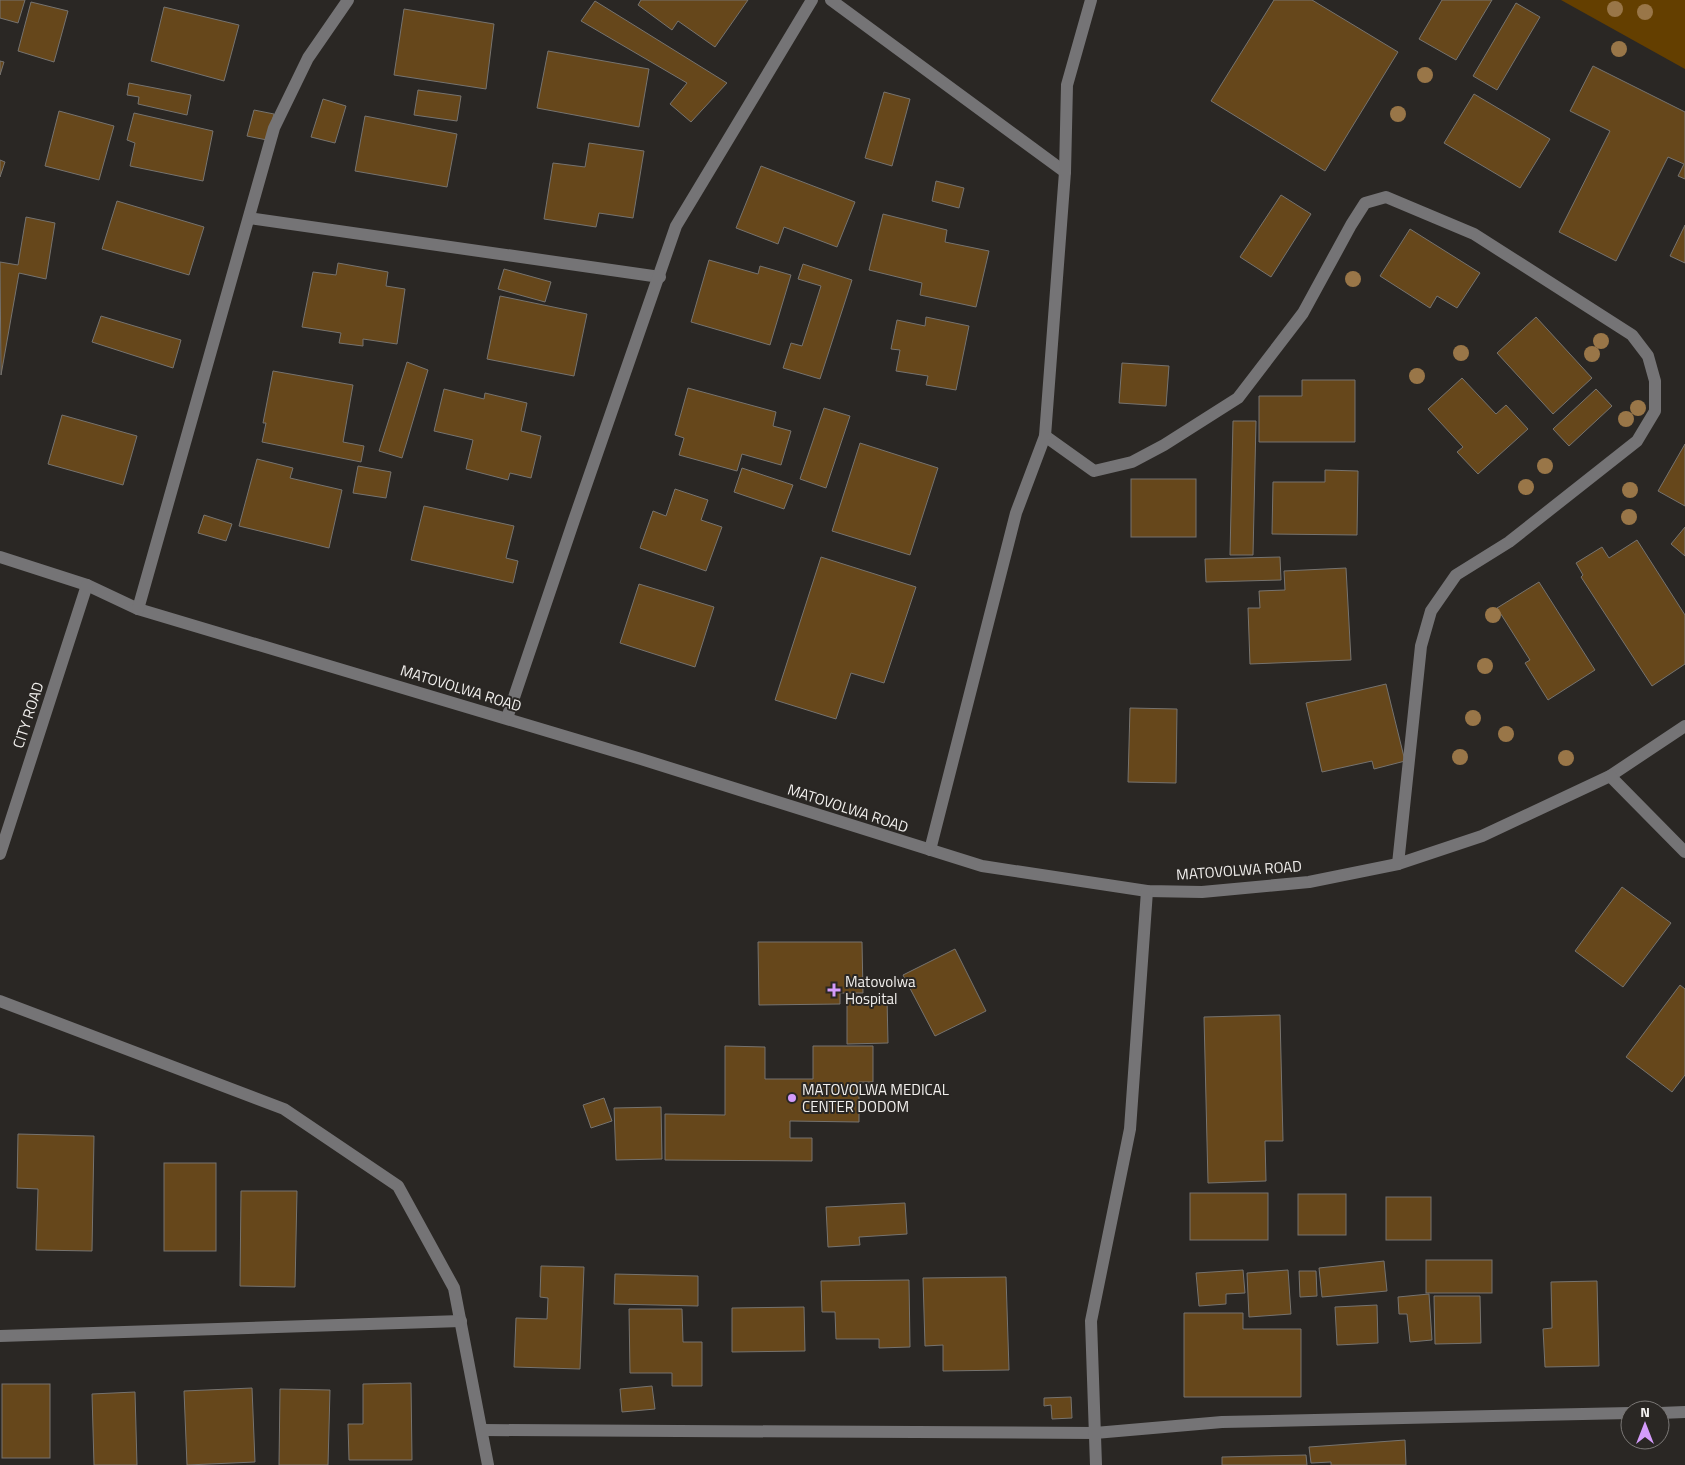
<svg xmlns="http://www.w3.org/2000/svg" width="1685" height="1465" font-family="'Titillium Web',sans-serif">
  <rect width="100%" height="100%" fill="#2a2724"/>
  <polygon fill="#643f00" points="1561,0 1685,0 1685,69"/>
  <g fill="#66471b" stroke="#76736f">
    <polygon points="0,0 25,0 18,23 0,18"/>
    <polygon points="641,0 748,0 715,47 678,21 672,30 638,5"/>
    <polygon points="1274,0 1312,0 1398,52 1325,171 1211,101"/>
    <polygon points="1442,0 1492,0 1456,60 1419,39"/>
    <polygon points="595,1 727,83 691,122 670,104 687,83 581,21"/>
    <polygon points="31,2 68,11 54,62 18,51"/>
    <polygon points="1516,3 1540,17 1497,90 1473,76"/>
    <polygon points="164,7 239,25 224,81 151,61"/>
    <polygon points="404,9 494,24 486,89 394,75"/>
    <polygon points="548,51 649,69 639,127 537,108"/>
    <polygon points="0,61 4,62 0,75"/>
    <polygon points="1593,66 1685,112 1685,179 1678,176 1684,164 1668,157 1616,261 1559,232 1610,131 1570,111"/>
    <polygon points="129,83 191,95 187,115 138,104 139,97 127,95"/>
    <polygon points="418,90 461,96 457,121 414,115"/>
    <polygon points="884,92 910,99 892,166 865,158"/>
    <polygon points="1474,94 1550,139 1520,188 1444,143"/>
    <polygon points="323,99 346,106 335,143 311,137"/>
    <polygon points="254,110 274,114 267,140 247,136"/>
    <polygon points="59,111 114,126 99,180 45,166"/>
    <polygon points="134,113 213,131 203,181 130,166 135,143 127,140"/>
    <polygon points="365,116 457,134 447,187 355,171"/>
    <polygon points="589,143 644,151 633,218 599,213 596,227 544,219 553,163 585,167"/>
    <polygon points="0,160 5,162 0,177"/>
    <polygon points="761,166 855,202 837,247 784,227 778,244 736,228"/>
    <polygon points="936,181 964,188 959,208 932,201"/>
    <polygon points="1281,195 1311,214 1271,277 1240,257"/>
    <polygon points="117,201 204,227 189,275 102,249"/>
    <polygon points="883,214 947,230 945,242 989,251 976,307 920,295 922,283 869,270"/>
    <polygon points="26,217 55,223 46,279 19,273 1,375 0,262 18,265"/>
    <polygon points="1685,225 1685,263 1670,256"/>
    <polygon points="1410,229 1480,273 1457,308 1437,296 1430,308 1380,276"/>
    <polygon points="709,260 758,274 760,266 791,275 770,345 691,322"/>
    <polygon points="338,263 388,272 386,286 405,289 397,344 363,339 363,346 339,343 341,333 302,327 313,272 336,275"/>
    <polygon points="803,264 852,280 820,379 783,368 791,343 802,346 821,286 798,279"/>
    <polygon points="504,269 551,282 545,302 498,289"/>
    <polygon points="500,296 587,314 574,376 487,359"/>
    <polygon points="101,316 181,340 173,368 92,342"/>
    <polygon points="926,317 969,326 956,390 926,385 928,376 896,371 900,350 891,349 897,320 925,326"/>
    <polygon points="1536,317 1592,378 1553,414 1497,353"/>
    <polygon points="407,362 428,370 402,458 379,451"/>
    <polygon points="1122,363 1169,366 1166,406 1119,403"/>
    <polygon points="273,371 353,385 343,442 364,446 361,462 262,442 266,423 263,423"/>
    <polygon points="1462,378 1496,414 1506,405 1528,429 1478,474 1457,452 1463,447 1428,409"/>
    <polygon points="1302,380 1355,380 1355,442 1259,442 1259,396 1302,396"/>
    <polygon points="688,388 776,412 773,426 791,431 781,465 742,454 737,471 679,455 684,438 675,435"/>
    <polygon points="444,389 484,399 485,393 527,403 521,431 541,436 531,478 510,473 508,480 466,469 473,440 434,431"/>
    <polygon points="1596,389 1612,406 1569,446 1553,429"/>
    <polygon points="824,408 850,416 826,488 800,479"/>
    <polygon points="62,415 137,436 123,485 48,464"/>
    <polygon points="1233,421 1256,421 1253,555 1230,555"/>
    <polygon points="860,443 938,468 910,555 832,531"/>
    <polygon points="1685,444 1685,506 1658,491"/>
    <polygon points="257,459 293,468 290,478 342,490 329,548 239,526"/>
    <polygon points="358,466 391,472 386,498 353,493"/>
    <polygon points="742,468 793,485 784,509 734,492"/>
    <polygon points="1325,470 1358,471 1357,535 1272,534 1273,482 1325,482"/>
    <rect x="1131" y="479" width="65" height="58"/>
    <polygon points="675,489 708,500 701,520 722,527 706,571 640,548 653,511 666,516"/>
    <polygon points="424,506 514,526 506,558 518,561 513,583 411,560"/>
    <polygon points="204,515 232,524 226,541 198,533"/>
    <polygon points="1685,527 1685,556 1671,544"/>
    <polygon points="1637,540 1685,615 1685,664 1652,686 1581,577 1583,575 1576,563 1602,547 1609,558"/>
    <polygon points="821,557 916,587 884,683 851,673 836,719 775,700"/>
    <polygon points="1280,557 1281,580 1206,582 1205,559"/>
    <polygon points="1346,568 1351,660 1250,664 1248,608 1260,608 1259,591 1285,590 1284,571"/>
    <polygon points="1539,582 1595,670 1548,700 1525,663 1530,660 1497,608"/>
    <polygon points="639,584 714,607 695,667 620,643"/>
    <polygon points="1386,684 1405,761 1374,769 1372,761 1322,772 1306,703"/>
    <polygon points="1130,708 1177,709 1176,783 1128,782"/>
    <polygon points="1622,887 1671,923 1623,987 1575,951"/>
    <polygon points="758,942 862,942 863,993 840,993 840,1004 759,1005"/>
    <polygon points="955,949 986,1011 935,1036 903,975"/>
    <polygon points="1680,985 1685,989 1685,1075 1672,1092 1626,1057"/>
    <polygon points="887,998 888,1043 847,1044 847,999"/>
    <polygon points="1280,1015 1283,1141 1265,1141 1266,1181 1208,1183 1204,1017"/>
    <polygon points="725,1046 765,1047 765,1079 813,1079 813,1046 873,1046 873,1082 859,1082 859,1122 790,1121 790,1138 812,1138 812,1161 665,1160 665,1114 725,1115"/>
    <polygon points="604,1098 612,1121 591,1128 583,1105"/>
    <polygon points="661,1107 662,1159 616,1160 614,1108"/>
    <polygon points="18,1134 94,1136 92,1251 36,1250 38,1189 17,1188"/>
    <rect x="164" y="1163" width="52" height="88"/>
    <polygon points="241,1191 297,1191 295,1287 240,1286"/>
    <rect x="1190" y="1193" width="78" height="47"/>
    <rect x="1298" y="1194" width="48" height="41"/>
    <rect x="1386" y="1197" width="45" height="43"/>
    <polygon points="905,1203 907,1234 859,1237 860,1245 828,1247 826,1207"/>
    <rect x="1426" y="1260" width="66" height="33"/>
    <polygon points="1384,1261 1387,1291 1322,1297 1319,1268"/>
    <polygon points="541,1266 584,1267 580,1369 514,1367 516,1318 547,1319 548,1298 540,1297"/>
    <polygon points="1243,1270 1245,1293 1226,1294 1226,1304 1199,1306 1196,1273"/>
    <polygon points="1288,1270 1291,1314 1249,1317 1247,1273"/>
    <polygon points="1299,1271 1316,1271 1317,1296 1300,1297"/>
    <polygon points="615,1274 698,1276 698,1306 614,1304"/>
    <polygon points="1006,1277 1009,1370 943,1371 943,1345 925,1346 923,1278"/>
    <polygon points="909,1280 910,1347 879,1348 879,1339 836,1339 835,1312 822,1312 821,1281"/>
    <polygon points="1597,1281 1599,1366 1545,1367 1543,1329 1552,1328 1551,1282"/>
    <polygon points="1429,1294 1432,1340 1410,1342 1407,1314 1399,1314 1398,1297"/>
    <polygon points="1434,1296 1480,1296 1481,1343 1435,1344"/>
    <polygon points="1377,1305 1378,1343 1337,1345 1335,1307"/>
    <polygon points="804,1307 805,1351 732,1352 732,1308"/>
    <polygon points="629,1309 682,1309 683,1342 702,1342 702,1386 672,1386 672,1373 630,1373"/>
    <polygon points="1184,1313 1243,1313 1243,1329 1301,1329 1301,1397 1184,1397"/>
    <polygon points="411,1383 412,1460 349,1460 348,1424 363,1424 363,1384"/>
    <rect x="2" y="1384" width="48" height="74"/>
    <polygon points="652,1386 655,1409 622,1412 620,1389"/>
    <polygon points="252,1388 255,1462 187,1465 184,1391"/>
    <polygon points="280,1389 330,1390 328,1465 279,1465"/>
    <polygon points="135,1392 137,1465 94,1465 92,1394"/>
    <polygon points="1071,1397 1072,1418 1052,1419 1051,1405 1044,1406 1044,1398"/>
    <polygon points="1405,1440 1406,1465 1331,1465 1331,1462 1311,1463 1309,1447"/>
    <polygon points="1306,1455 1307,1465 1222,1465 1222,1457"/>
  </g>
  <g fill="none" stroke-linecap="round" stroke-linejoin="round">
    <g stroke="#757476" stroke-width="12">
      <polyline points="831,0 1065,172"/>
      <polyline points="249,218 660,277"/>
      <polyline points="1045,436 1094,471 1132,462 1164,445 1238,398 1303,313 1351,225 1365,203 1386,197 1474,234 1632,335 1648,356 1655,381 1655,411 1637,441 1509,542 1456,575 1431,611 1421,646 1398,864"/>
      <polyline points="0,557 87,585 138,609 641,759 982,866 1147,891 1202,892 1309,882 1398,864 1482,836 1610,776 1685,726"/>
      <polyline points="138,609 274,128 308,58 348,0"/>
      <polyline points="507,718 574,520 676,226 812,0"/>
      <polyline points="1610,776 1685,852"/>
      <polyline points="930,850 1016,513 1045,436 1065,172 1067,85 1091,0"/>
      <polyline points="0,854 87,585"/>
      <polyline points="0,1001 284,1109 398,1186 454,1288 488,1465"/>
      <polyline points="0,1336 461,1321"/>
      <polyline points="1660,1413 1685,1412"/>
      <polyline points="483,1430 1095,1433 1222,1422 1630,1413"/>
      <polyline points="1096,1465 1091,1321 1130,1129 1147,891"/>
    </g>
  </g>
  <g fill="#997648">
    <circle cx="1615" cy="9" r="8"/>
    <circle cx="1645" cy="12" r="8"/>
    <circle cx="1619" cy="49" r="8"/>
    <circle cx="1425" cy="75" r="8"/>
    <circle cx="1398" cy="114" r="8"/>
    <circle cx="1353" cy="279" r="8"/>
    <circle cx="1601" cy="341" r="8"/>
    <circle cx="1461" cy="353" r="8"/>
    <circle cx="1592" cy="354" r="8"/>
    <circle cx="1417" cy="376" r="8"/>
    <circle cx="1638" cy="408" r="8"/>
    <circle cx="1626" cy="419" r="8"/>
    <circle cx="1545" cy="466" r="8"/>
    <circle cx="1526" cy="487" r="8"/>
    <circle cx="1630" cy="490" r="8"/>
    <circle cx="1629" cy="517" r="8"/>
    <circle cx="1493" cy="615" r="8"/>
    <circle cx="1485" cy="666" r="8"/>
    <circle cx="1473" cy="718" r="8"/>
    <circle cx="1506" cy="734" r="8"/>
    <circle cx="1460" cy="757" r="8"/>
    <circle cx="1566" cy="758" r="8"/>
  </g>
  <g fill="#d49cfb" stroke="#2a2724" stroke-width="2">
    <path d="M831.5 982.5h5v5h5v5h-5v5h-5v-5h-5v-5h5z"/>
    <circle cx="792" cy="1098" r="5"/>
  </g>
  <g text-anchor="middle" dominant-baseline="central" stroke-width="4" stroke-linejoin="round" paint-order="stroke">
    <g font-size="15" fill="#f2f0ee" stroke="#2a2724">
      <text transform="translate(461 688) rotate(17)">MATOVOLWA ROAD</text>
      <text transform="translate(28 715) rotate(-72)">CITY ROAD</text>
      <text transform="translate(848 808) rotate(18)">MATOVOLWA ROAD</text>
      <text transform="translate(1239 870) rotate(-4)">MATOVOLWA ROAD</text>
    </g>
    <g font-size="15" fill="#f2f0ee" stroke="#2a2724" text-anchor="start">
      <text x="845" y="981">Matovolwa<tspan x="845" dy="17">Hospital</tspan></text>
      <text x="802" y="1089">MATOVOLWA MEDICAL<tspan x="802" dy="17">CENTER DODOM</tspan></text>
    </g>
  </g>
  <g transform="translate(1645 1425)"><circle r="24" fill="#2a2724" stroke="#7a7775"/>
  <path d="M0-4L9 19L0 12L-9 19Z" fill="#d49cfb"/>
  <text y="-8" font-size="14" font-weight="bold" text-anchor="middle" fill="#f2f0ee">N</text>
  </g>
</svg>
